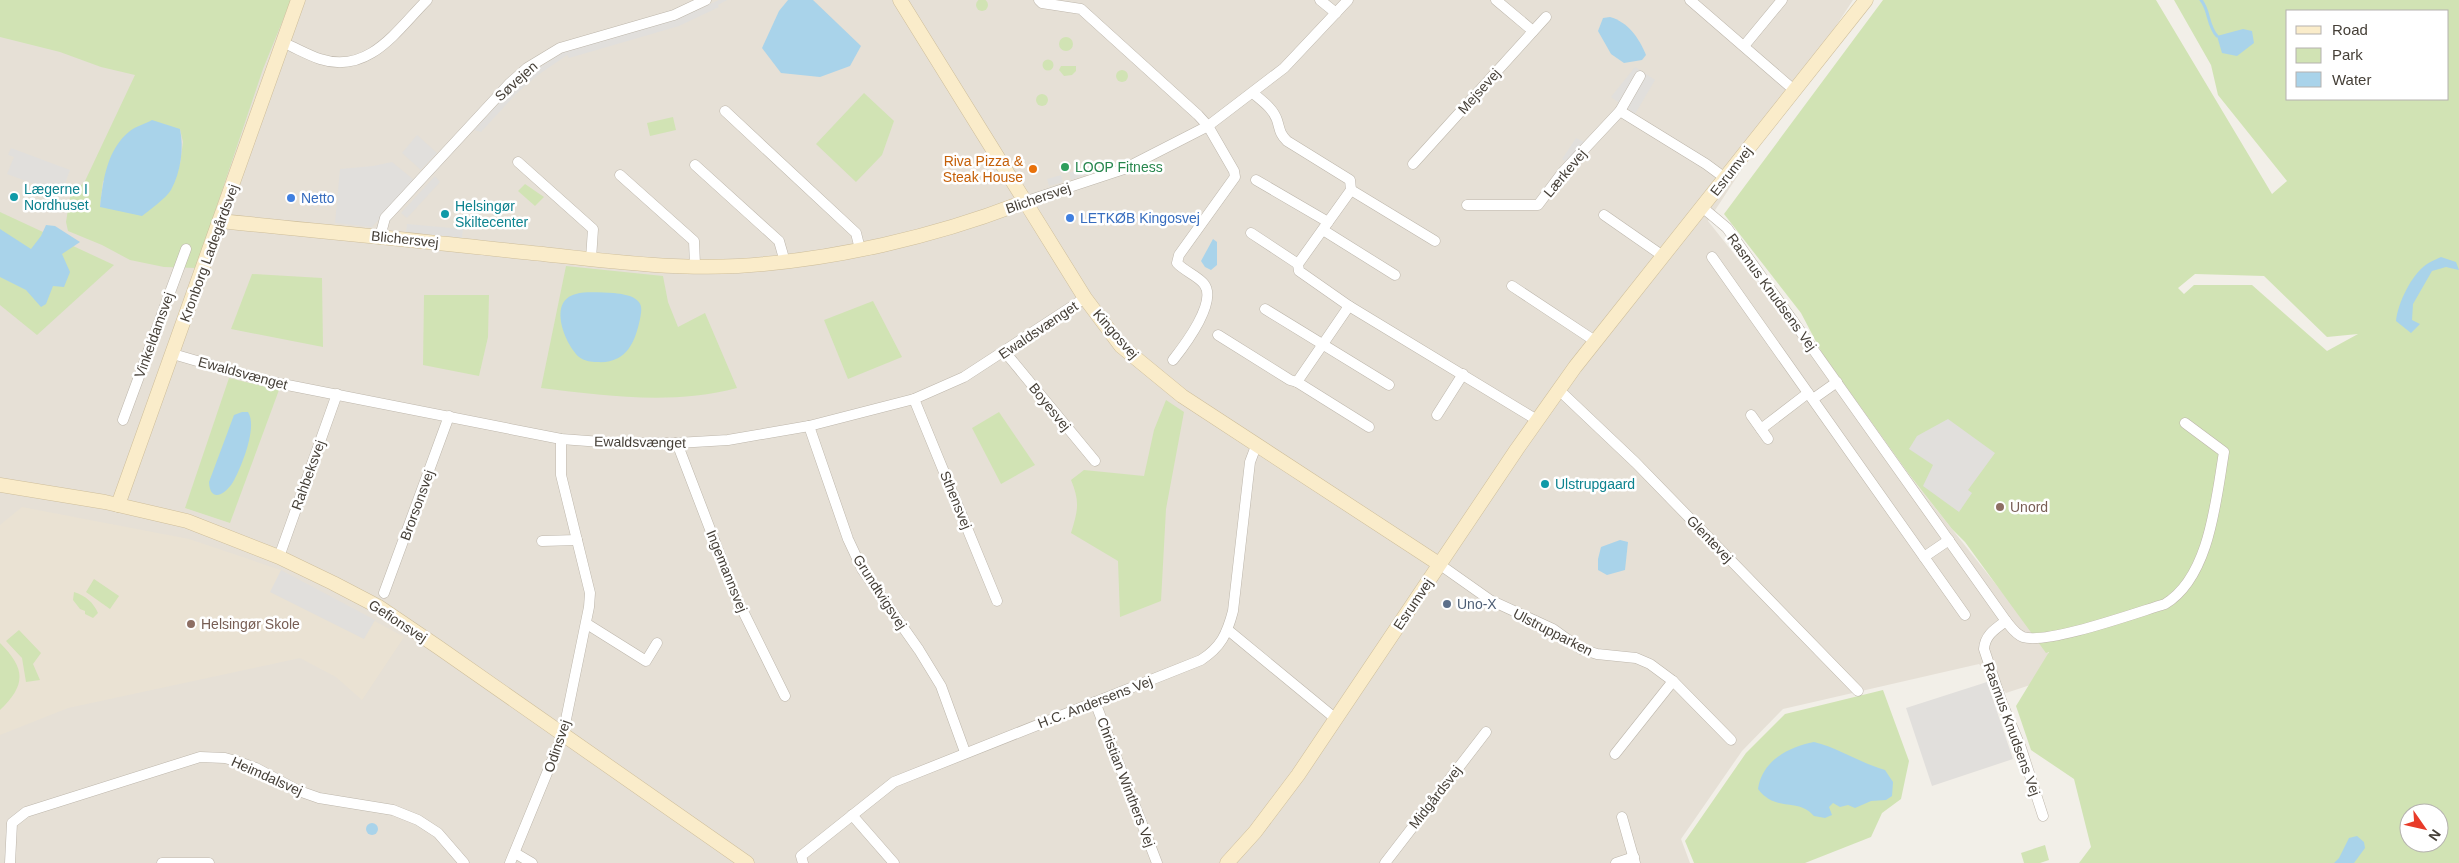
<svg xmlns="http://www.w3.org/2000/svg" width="2459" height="863" font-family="Arial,sans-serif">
  <rect width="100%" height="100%" fill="#f2efe8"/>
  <polygon fill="#e6e0d6" points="0,0 1853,0 1708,221 2047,649 2055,677 2006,693 1979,664 1783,709 1742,751 1681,839 1690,863 0,863"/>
  <polygon fill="#eae2d3" points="22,507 189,539 281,570 404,637 362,700 336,677 300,658 68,708 0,735 0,525"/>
  <g fill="#d1e3b4" fill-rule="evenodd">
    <circle cx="982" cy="5" r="6"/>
    <path d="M 0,0 L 291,0 L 263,69 L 196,268 L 164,267 L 130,260 L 102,245 L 68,231 L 66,222 L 70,197 L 85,181 L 135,75 L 101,67 L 60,52 L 0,37 ZM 180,129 L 183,142 L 180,164 L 100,207 L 103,181 Z"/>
    <path d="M 1883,0 L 2156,0 L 2272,194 L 2287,181 L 2218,95 L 2211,65 L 2174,0 L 2459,0 L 2459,863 L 2079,863 L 2091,847 L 2074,779 L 2031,750 L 2016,706 L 2049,652 L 2046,653 L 1965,542 L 1952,529 L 1908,473 L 1822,353 L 1801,313 L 1724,214 ZM 2288,11 L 2448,11 L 2448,99 L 2288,99 ZM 2195,274 L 2264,276 L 2327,337 L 2358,334 L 2327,351 L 2252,285 L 2194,285 L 2184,294 L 2178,288 ZM 2409,813 L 2439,813 L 2439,843 L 2409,843 Z"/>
    <circle cx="1066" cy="44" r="7"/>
    <circle cx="1048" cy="65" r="5.5"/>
    <polygon points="1061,66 1076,66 1076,71 1072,75 1064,76 1059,70"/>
    <circle cx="1122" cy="76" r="6"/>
    <polygon points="864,93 894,121 882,155 856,182 816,144"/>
    <circle cx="1042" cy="100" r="6"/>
    <polygon points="673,117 676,130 650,136 647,123"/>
    <polygon points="525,184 544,197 535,206 518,191"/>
    <polygon points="0,212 114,265 37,335 0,305"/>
    <path d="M 566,266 L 663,276 L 668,302 L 678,327 L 705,313 L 737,388 C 673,405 606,396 541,388 Z"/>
    <polygon points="252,274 322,278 323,347 231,329"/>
    <polygon points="424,295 489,295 488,337 479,376 423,365"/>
    <polygon points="873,301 902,357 848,379 824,320"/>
    <polygon points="229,378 279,390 230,523 185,508"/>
    <path d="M 1166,400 L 1184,412 L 1166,509 L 1161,601 L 1120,617 L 1118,561 L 1071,533 C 1078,510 1080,502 1071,480 L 1084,470 L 1144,476 L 1154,430 Z"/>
    <polygon points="999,412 1035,465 1001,484 972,428"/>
    <polygon points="94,579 119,596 110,609 86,592"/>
    <path d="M 74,592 C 86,596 93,602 98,613 L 93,618 L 85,614 L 85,611 L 80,609 L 73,600 Z"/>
    <polygon points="19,630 41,653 33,664 40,680 26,682 22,658 6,641"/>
    <path d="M 0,643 C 26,669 26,685 0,710 Z"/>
    <polygon points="1883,690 1909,761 1901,799 1882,813 1871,837 1805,863 1694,863 1685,841 1746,753 1785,714"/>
    <polygon points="2045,845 2049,860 2040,863 2024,863 2021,853"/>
  </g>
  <g fill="#e1dfdc">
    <polygon points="719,0 727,0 718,5 719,7 679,26 569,58 567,55 538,75 516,94 481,132 474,130 522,79 565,51 672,21"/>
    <polygon points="1635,67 1655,80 1635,114 1611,97"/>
    <polygon points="417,135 437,153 421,170 402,153"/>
    <polygon points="1576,138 1584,142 1567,163 1562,159"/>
    <polygon points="11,148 70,170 61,194 7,174 14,157 8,155"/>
    <polygon points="392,162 414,180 372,227 335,223 340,169 373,166"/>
    <polygon points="1093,164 1096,171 1071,180 1069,173"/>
    <polygon points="1061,175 1063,182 1049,186 1047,179"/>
    <polygon points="435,176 440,182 407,218 401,213"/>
    <polygon points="407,224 463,229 462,238 406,232"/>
    <polygon points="1948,419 1995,453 1968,490 1972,493 1959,512 1923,486 1933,465 1909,449 1917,436"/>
    <polygon points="281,570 375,620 364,639 270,592"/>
    <polygon points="1987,682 2013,759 1932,786 1906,708"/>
  </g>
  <g fill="#a9d3ea">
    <polygon points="788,0 813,0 861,46 850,66 820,77 781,73 762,48 779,11"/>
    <path d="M 1610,17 C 1628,22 1639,38 1646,55 L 1642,60 L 1624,63 L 1611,54 L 1598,31 L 1603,18 Z"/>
    <polygon points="2243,29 2252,31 2254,43 2237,56 2222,53 2217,36"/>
    <path d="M 152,120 L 180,129 C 184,148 181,171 171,190 C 165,199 151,209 142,216 L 100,207 C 103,180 107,149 130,131 C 136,126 145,124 152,120 Z"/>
    <polygon points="46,225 55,226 80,242 62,254 70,272 64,287 53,286 46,304 41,307 26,290 0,277 0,229 31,249 41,236"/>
    <polygon points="1213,239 1217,242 1217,265 1211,270 1205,267 1201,261"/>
    <path d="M 2441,257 L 2456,262 L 2459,270 L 2446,267 L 2432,271 L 2413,304 L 2412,320 L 2420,324 L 2411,333 L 2396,321 C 2398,303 2411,275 2427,264 C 2431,261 2437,259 2441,257 Z"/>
    <path d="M 614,293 C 622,294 632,295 638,301 C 643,306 641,313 640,319 C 635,343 626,364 597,362 C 591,362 584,361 579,357 C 565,344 547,301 576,294 C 587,291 602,293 614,293 Z"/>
    <path d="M 242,412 L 248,412 C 258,427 241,468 233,482 C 225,495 210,503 209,482 L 234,415 Z"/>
    <polygon points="1620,540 1628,542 1625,570 1607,575 1598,570 1598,559 1601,547"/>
    <path d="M 1814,742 C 1839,748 1860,763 1885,770 L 1893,782 L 1892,796 L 1886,800 L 1871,801 L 1855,808 L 1848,805 L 1840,807 L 1833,803 L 1829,807 L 1832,815 L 1825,818 L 1814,816 C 1798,797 1776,813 1758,789 C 1762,761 1788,747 1814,742 Z"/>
    <circle cx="372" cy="829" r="6"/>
    <polygon points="2357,836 2364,842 2365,848 2354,863 2334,863 2339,858 2349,838"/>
  </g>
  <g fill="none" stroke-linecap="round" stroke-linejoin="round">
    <path stroke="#a9d3ea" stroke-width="3" d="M 2201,0 C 2210,11 2207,25 2217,36"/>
    <g stroke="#bdb6ab" stroke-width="11">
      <g id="street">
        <path d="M 1039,0 L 1042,3 L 1081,9 L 1198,115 L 1208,126 L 1234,171 L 1235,177 L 1179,255 L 1177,263 C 1184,271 1198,276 1204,284 C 1218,302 1184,346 1173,360"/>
        <polyline points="1320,0 1336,13"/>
        <polyline points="1496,0 1533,31"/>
        <polyline points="1690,0 1794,90"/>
        <path d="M 284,43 C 296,48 308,55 320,59 C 369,75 397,30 427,0"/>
        <polyline points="1744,46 1782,0"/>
        <polyline points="725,111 856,233 860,249"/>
        <polyline points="1620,111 1706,164 1725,178"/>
        <polyline points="518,162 593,229 591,259"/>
        <polyline points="1413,164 1546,17"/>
        <polyline points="695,165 779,241 785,262"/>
        <polyline points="620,175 694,241 695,265"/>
        <polyline points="1256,180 1328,222"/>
        <polyline points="1351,190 1435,241"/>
        <polyline points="1024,202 1124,169 1208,126 1284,68 1348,0"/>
        <polyline points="1467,205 1538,205 1562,173 1620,111 1640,76"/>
        <path d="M 1702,207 L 1727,228 L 2006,621 C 2011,627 2015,634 2023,637 C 2047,645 2138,612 2165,604 C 2210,577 2216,499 2224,452 L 2185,423"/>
        <polyline points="1604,215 1663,256"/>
        <polyline points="1323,230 1395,275"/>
        <polyline points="1251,233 1298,264"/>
        <polyline points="380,237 385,218 510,83 527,68 560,48 674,15 706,0"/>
        <polyline points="1712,257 1965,615"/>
        <polyline points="1512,286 1595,341"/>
        <polyline points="1349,306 1537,420"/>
        <polyline points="1265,309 1389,385"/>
        <path d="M 1218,335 L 1290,380 L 1297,382 L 1349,306 L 1299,271 L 1298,264 L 1351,190 L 1350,180 L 1287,141 C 1279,133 1280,129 1277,120 C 1273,108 1262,101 1253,93"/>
        <polyline points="1005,352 1095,461"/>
        <polyline points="173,354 262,380 561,439 615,443 677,443 728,440 809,426 914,399 964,377 1085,298"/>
        <polyline points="1297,382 1369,427"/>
        <polyline points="1559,390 1636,463 1858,691"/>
        <polyline points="914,399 997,601"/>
        <polyline points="1813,399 1837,382"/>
        <polyline points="1437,415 1463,374"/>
        <polyline points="1751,415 1768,439"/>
        <polyline points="123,420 186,249"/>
        <polyline points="809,426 848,539 862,569 919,650 941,686 965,752"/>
        <polyline points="1761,429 1808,393"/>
        <polyline points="677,443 736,597 785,696"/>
        <polyline points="542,541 577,540"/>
        <polyline points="279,557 337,394"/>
        <polyline points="1924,557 1949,540"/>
        <polyline points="1439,564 1490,600 1553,629 1581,649 1597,654 1636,658 1650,664 1673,681 1731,740"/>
        <polyline points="384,593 449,416"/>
        <path d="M 2006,621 C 1995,629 1985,635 1984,649 L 2002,703 L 2021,748 L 2043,816"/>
        <polyline points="587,624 646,661 657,643"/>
        <polyline points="1228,630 1336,719"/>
        <polyline points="1095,702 1157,863"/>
        <polyline points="1615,754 1673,681"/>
        <polyline points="852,815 894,863"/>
        <polyline points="1622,817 1635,863"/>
        <polyline points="515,853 532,863"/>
        <polyline points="10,863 12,823 26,812 200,757 225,758 239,762 256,768 299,791 319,798 393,810 418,820 438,833 464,863"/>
        <polyline points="162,863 209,863"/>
        <polyline points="510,863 563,734 589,607 590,593 561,475 561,439"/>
        <path d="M 803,863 L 801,856 L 894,782 L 1201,660 C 1221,647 1227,634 1233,611 L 1250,462 L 1256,446"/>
        <polyline points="1385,863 1486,732"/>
        <polyline points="1616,863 1634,857"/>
      </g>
    </g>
    <g stroke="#cebe9b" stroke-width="15">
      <g id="secondary">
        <polyline points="900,0 1085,298 1121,346 1182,396 1439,564"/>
        <path d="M 220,221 C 318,231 415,240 513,251 C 587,258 663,270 738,266 C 833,260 935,237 1024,202"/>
        <polyline points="0,485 105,502 187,521 279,557 333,583 379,607 438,647 747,863"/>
        <polyline points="118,505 298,0"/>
        <polyline points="1227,863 1255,832 1298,775 1517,449 1575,367 1866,0"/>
      </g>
    </g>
    <use href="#street" stroke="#fff" stroke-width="10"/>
    <use href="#secondary" stroke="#faecca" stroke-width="14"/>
  </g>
  <circle fill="#2e9e5b" stroke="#fff" stroke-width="2" cx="1065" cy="167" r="5"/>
  <circle fill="#e8710a" stroke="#fff" stroke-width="2" cx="1033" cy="169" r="5"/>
  <g fill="#0f9aa8" stroke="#fff" stroke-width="2">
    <circle cx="14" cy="197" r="5"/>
    <circle cx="445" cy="214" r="5"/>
    <circle cx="1545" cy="484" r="5"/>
  </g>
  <g fill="#3f7fe0" stroke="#fff" stroke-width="2">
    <circle cx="291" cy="198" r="5"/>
    <circle cx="1070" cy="218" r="5"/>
  </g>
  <g fill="#8d6e63" stroke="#fff" stroke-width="2">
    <circle cx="2000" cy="507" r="5"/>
    <circle cx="191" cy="624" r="5"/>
  </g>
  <circle fill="#5c6f8a" stroke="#fff" stroke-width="2" cx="1447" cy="604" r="5"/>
  <g text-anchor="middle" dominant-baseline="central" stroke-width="5" stroke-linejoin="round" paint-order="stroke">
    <g font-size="14" fill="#453f37" stroke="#fff">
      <text transform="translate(516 81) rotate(-42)">Søvejen</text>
      <text transform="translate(1479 91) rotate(-48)">Mejsevej</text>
      <text transform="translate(1731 171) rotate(-52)">Esrumvej</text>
      <text transform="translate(1565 173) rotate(-50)">Lærkevej</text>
      <text transform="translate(1038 198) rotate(-19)">Blichersvej</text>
      <text transform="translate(405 239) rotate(6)">Blichersvej</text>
      <text transform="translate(209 253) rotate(-70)">Kronborg Ladegårdsvej</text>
      <text transform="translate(1772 292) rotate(54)">Rasmus Knudsens Vej</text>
      <text transform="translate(1038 330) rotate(-34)">Ewaldsvænget</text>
      <text transform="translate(1116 334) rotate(49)">Kingosvej</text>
      <text transform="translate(154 335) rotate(-70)">Vinkeldamsvej</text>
      <text transform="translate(243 373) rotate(15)">Ewaldsvænget</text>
      <text transform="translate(1050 407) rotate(51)">Boyesvej</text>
      <text transform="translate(640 442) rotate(1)">Ewaldsvænget</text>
      <text transform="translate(308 475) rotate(-70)">Rahbeksvej</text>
      <text transform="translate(956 500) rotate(68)">Sthensvej</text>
      <text transform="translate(417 505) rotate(-70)">Brorsonsvej</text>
      <text transform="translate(1710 539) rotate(46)">Glentevej</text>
      <text transform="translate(727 571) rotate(68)">Ingemannsvej</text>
      <text transform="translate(880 592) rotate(57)">Grundtvigsvej</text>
      <text transform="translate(1413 604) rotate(-56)">Esrumvej</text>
      <text transform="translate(398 621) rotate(33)">Gefionsvej</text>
      <text transform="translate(1553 632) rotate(27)">Ulstrupparken</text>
      <text transform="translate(1095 702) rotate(-21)">H.C. Andersens Vej</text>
      <text transform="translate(2012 729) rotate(70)">Rasmus Knudsens Vej</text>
      <text transform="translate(557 746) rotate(-71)">Odinsvej</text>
      <text transform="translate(267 776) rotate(24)">Heimdalsvej</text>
      <text transform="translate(1126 782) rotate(69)">Christian Winthers Vej</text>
      <text transform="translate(1435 797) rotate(-52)">Midgårdsvej</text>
    </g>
    <g font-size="14" fill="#c56008" stroke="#fff" text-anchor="end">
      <text x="1023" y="161">Riva Pizza &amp;<tspan x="1023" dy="16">Steak House</tspan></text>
    </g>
    <g font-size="14" fill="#27864d" stroke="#fff" text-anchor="start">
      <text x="1075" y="167">LOOP Fitness</text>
    </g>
    <g font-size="14" fill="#0d838f" stroke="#fff" text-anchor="start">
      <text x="24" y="189">Lægerne I<tspan x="24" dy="16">Nordhuset</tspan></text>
      <text x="455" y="206">Helsingør<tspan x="455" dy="16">Skiltecenter</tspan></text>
      <text x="1555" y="484">Ulstrupgaard</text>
    </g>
    <g font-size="14" fill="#366cbe" stroke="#fff" text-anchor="start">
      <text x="301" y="198">Netto</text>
      <text x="1080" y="218">LETKØB Kingosvej</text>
    </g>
    <g font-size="14" fill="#785e54" stroke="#fff" text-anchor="start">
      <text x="2010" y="507">Unord</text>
      <text x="201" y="624">Helsingør Skole</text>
    </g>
    <g font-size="14" fill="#4e5e75" stroke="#fff" text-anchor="start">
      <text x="1457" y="604">Uno-X</text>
    </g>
  </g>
  <rect x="2286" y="10" width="162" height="90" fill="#ffffff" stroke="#b5b2af"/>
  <rect x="2296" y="26" width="25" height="8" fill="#faecca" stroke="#b5b2af"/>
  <text x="2332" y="35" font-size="15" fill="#453f37">Road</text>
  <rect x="2296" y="48" width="25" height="15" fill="#d1e3b4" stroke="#b5b2af"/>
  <text x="2332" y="60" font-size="15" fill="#453f37">Park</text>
  <rect x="2296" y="72" width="25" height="15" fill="#a9d3ea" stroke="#b5b2af"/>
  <text x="2332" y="85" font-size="15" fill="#453f37">Water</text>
  <g transform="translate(2424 828) rotate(124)"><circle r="24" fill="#ffffff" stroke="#b5b2af"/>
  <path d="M0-4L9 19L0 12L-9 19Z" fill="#e83b29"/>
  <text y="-8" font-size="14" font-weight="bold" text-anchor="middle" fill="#453f37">N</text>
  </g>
</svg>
